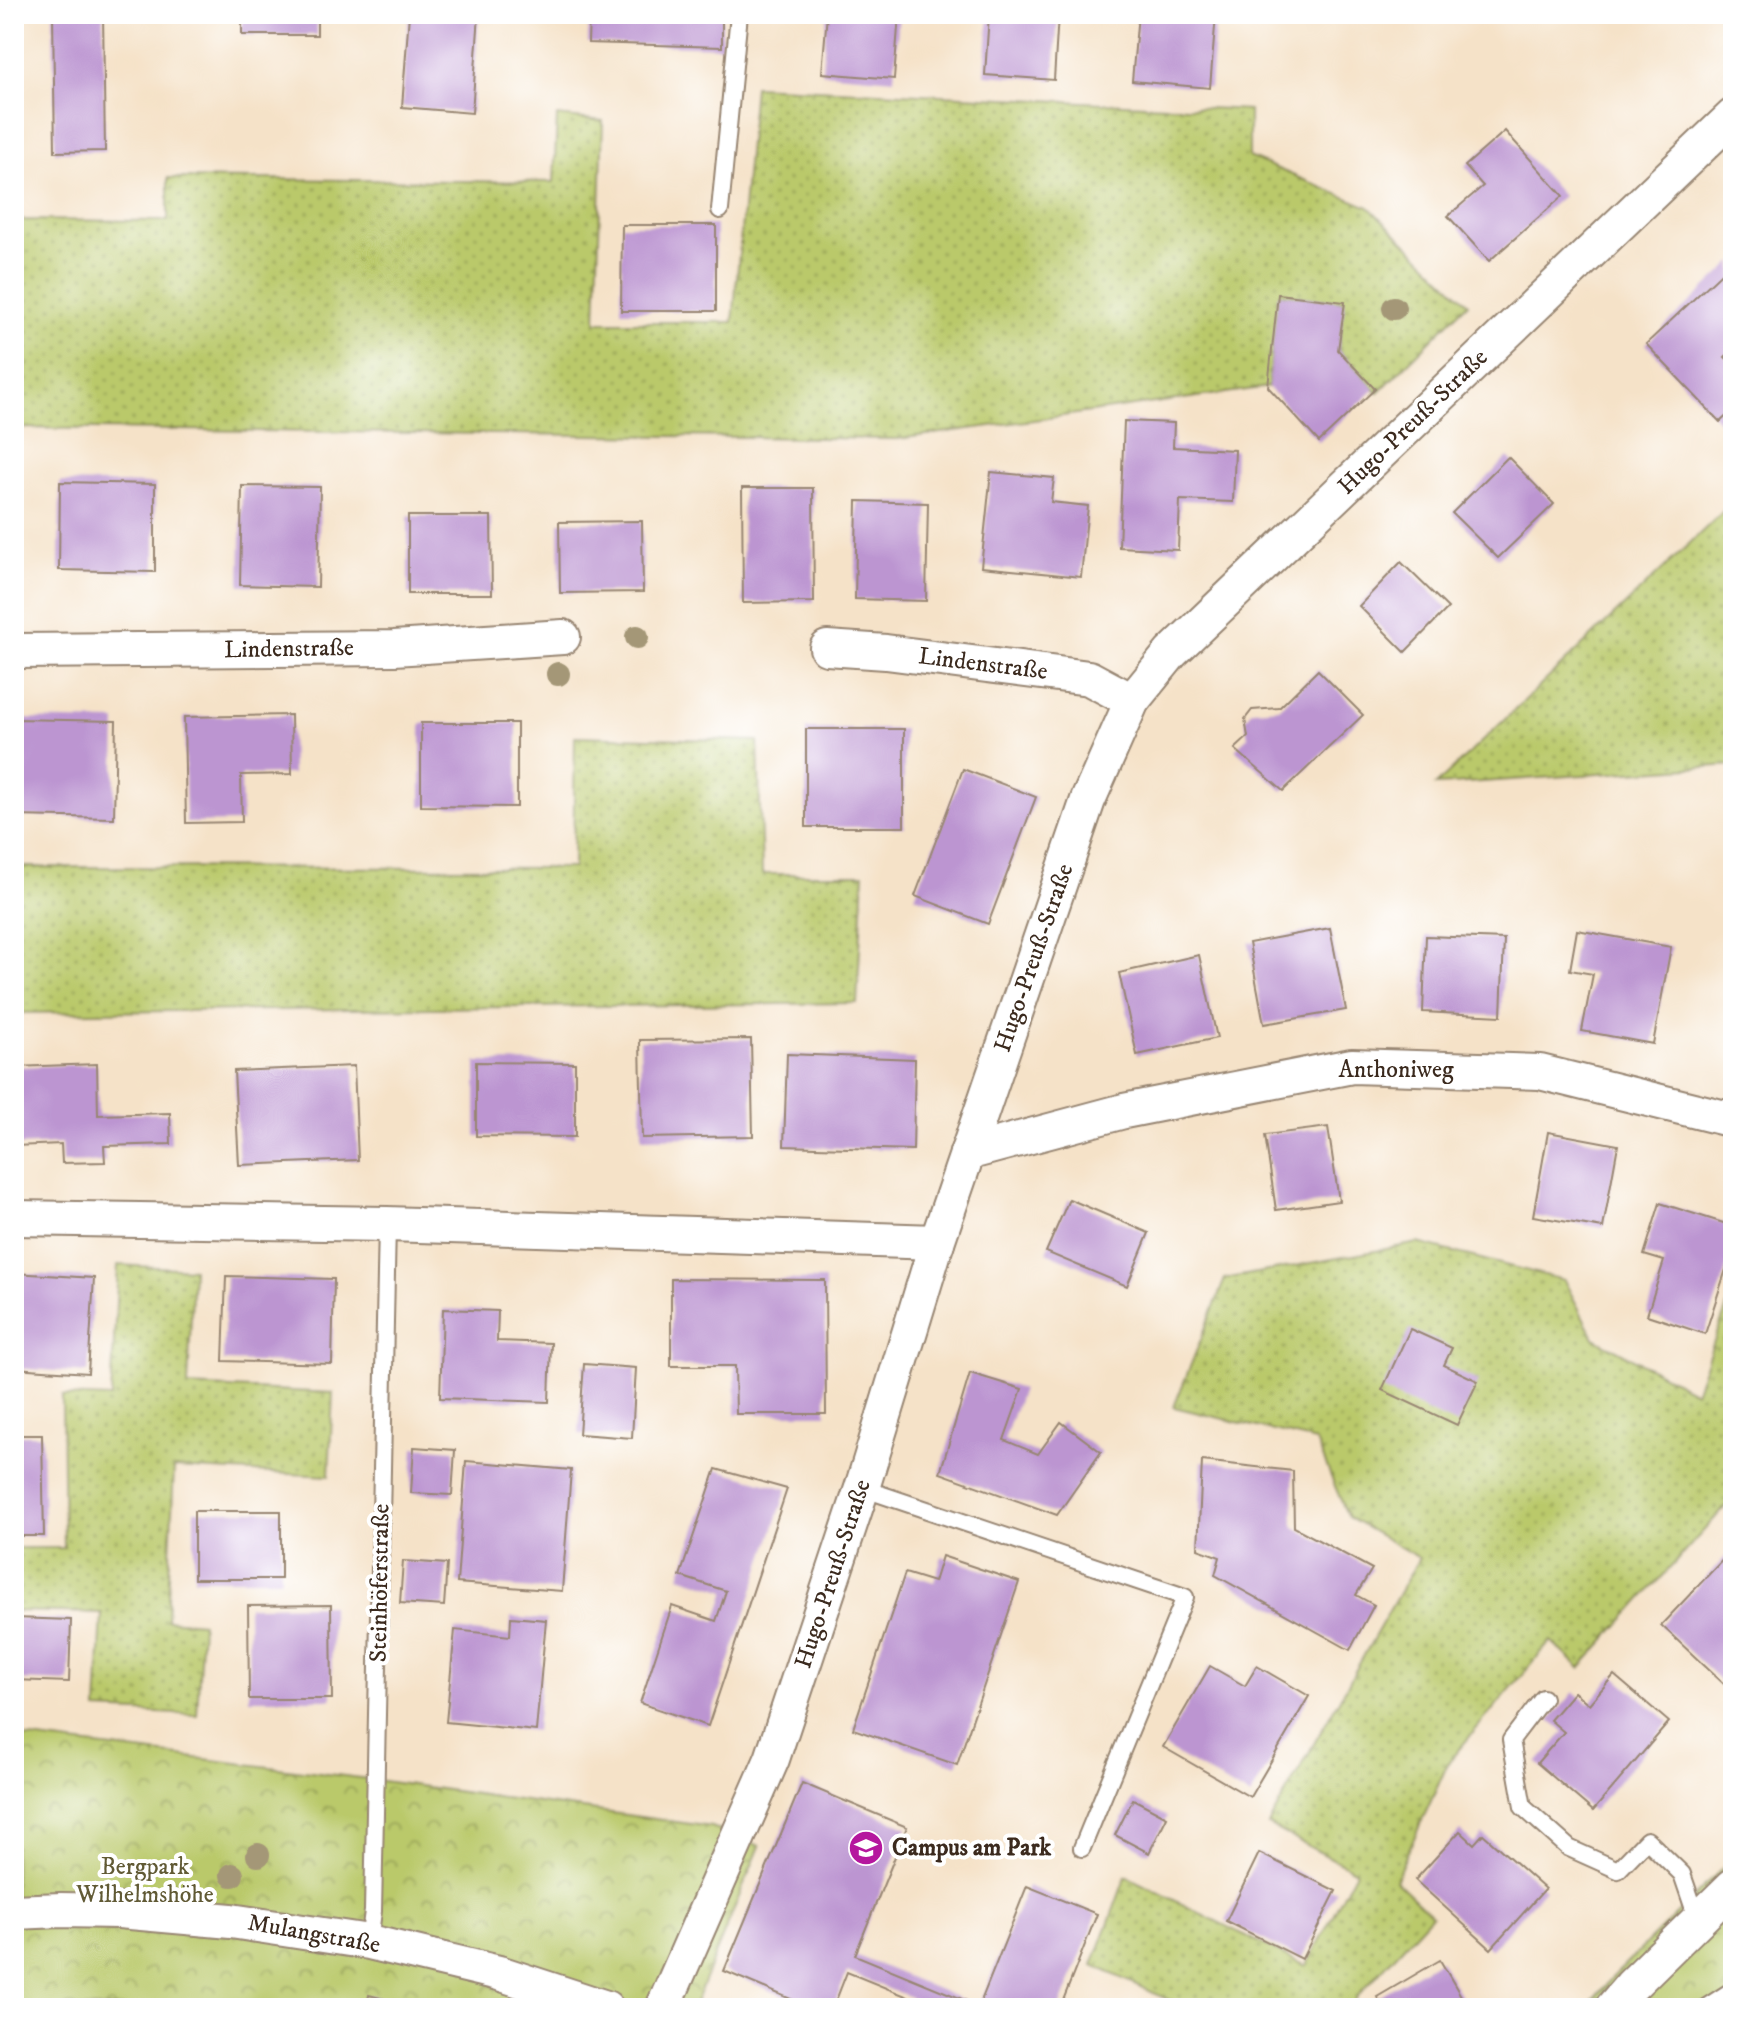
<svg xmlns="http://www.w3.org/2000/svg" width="1747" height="2022" font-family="'IM FELL DW Pica',serif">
  <defs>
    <pattern id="grass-dots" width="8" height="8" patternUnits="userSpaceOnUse" patternTransform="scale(2)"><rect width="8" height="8" fill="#bac96b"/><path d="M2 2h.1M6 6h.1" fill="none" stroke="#98a357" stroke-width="1.8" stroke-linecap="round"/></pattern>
    <pattern id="park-crowns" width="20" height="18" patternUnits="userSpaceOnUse" patternTransform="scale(2)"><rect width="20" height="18" fill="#bac96b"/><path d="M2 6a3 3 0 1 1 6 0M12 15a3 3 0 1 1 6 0" fill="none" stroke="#98a357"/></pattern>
  </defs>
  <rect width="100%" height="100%" fill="#fff"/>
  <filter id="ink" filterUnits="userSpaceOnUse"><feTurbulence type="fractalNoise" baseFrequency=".0125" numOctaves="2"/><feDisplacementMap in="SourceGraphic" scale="16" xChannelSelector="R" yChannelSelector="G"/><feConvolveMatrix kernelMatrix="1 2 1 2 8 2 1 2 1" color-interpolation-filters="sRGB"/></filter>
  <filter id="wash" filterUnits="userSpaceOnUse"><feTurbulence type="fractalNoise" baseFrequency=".006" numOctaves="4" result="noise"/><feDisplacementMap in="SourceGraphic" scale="32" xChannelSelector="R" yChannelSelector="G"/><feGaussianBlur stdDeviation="1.8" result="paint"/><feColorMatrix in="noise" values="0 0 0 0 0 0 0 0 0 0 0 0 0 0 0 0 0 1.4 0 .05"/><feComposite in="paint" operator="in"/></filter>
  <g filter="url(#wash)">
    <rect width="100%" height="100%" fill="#f5e2c8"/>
    <g fill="url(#grass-dots)" stroke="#7a7a44" stroke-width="2">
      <polygon points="754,86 1249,110 1249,157 1369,207 1468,303 1378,393 1338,350 1344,302 1279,294 1268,387 898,439 14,428 14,220 168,221 168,178 554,182 557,116 603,121 596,322 733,322"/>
      <polygon points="1733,502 1733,765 1436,785"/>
      <polygon points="575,736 758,741 762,874 864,874 857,1003 14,1013 14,867 573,868"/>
      <polygon points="1418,1243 1564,1280 1594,1338 1695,1392 1733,1291 1733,1498 1580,1668 1551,1641 1449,1761 1395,1880 1432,1915 1356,1998 1355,2008 1186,2008 1093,1965 1126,1876 1306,1966 1356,1871 1268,1825 1419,1558 1348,1517 1316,1441 1174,1407 1225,1279"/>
      <polygon points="118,1265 193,1269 188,1386 333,1393 329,1476 174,1468 167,1620 202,1623 197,1715 97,1710 102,1613 14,1611 14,1548 64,1548 62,1396 111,1398"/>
    </g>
    <g fill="url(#park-crowns)" stroke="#7a7a44" stroke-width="2">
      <polygon points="14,1736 361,1778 712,1827 760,1846 695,2003 705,2008 14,2008"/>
      <polygon points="1733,1858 1733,2008 1586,2008 1611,1979"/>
    </g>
    <g id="blocks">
      <g fill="#bc95d1">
        <polygon points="53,14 103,14 105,151 55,152"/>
        <rect x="242" y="14" width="75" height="21"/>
        <polygon points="409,14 479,14 472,113 402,107"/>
        <polygon points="589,14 722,14 722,47 588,43"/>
        <polygon points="827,14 899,14 894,79 822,73"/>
        <polygon points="989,14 1058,14 1054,80 985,75"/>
        <polygon points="1138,14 1216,14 1210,88 1132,81"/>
        <polygon points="1505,131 1563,196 1489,261 1448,216 1483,186 1465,166"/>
        <polygon points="622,225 716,225 716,311 621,311"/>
        <polygon points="1733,262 1733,349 1725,357 1733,365 1733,410 1720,422 1646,344"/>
        <polygon points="1278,294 1345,302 1338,350 1375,389 1319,442 1268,387"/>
        <polygon points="1124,421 1174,423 1173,447 1235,450 1233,502 1180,500 1178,550 1119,547"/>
        <polygon points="1508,457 1554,504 1498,558 1452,513"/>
        <polygon points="991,472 1054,478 1051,502 1088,506 1081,577 981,567"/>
        <polygon points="60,482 155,484 155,572 59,570"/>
        <polygon points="242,486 320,487 318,587 240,585"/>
        <polygon points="742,488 813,488 814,602 743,603"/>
        <polygon points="857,501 928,503 926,601 855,599"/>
        <polygon points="408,516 491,516 492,594 408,594"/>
        <polygon points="642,521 643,592 560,593 559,522"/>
        <polygon points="1401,562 1448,608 1405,652 1359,606"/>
        <polygon points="1318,670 1363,715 1283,791 1235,749 1248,737 1245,719 1252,710 1279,708"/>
        <polygon points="291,715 292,774 241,775 242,822 186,823 184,717"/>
        <polygon points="14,719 116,721 114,818 14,816"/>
        <polygon points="421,723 517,723 517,807 421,806"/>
        <rect x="806" y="729" width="98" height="98"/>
        <polygon points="963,769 1036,797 988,924 915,896"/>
        <polygon points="1330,928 1346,1010 1264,1024 1249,943"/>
        <polygon points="1577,930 1671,947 1653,1044 1582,1031 1593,974 1570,970"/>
        <polygon points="1426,936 1504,939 1501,1016 1423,1012"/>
        <polygon points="1199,955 1217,1038 1137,1055 1119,973"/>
        <polygon points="751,1039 753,1136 642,1138 640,1040"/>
        <polygon points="787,1054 915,1059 913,1150 784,1146"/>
        <polygon points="476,1062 575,1063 575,1137 476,1136"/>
        <polygon points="97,1064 98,1115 170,1113 171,1144 104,1146 105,1162 62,1163 61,1144 14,1146 14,1067"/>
        <polygon points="354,1066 358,1160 239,1165 234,1071"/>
        <polygon points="1328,1127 1339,1201 1276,1210 1265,1135"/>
        <polygon points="1548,1132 1618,1145 1603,1228 1533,1216"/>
        <polygon points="1069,1199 1149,1233 1127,1286 1046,1252"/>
        <polygon points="1660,1203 1733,1226 1733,1248 1705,1334 1647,1315 1664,1261 1644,1255"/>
        <polygon points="14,1273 94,1278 88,1373 14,1368"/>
        <polygon points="226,1276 334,1279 332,1364 223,1361"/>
        <polygon points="671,1279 825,1280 826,1414 736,1414 735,1366 671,1366"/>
        <polygon points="443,1309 498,1311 497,1341 551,1343 549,1402 440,1398"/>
        <polygon points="1410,1329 1452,1348 1444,1365 1478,1381 1457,1425 1382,1390"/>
        <polygon points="584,1364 636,1368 632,1438 579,1434"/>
        <polygon points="970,1373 1022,1389 1004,1440 1038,1454 1061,1422 1101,1452 1057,1515 940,1473"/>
        <polygon points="14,1435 42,1435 44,1536 14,1536"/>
        <polygon points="414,1447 455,1450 452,1495 411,1493"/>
        <polygon points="466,1461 571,1470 562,1591 457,1583"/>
        <polygon points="1202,1461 1293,1471 1294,1527 1372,1569 1356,1595 1374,1605 1350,1650 1215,1575 1220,1557 1198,1549"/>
        <polygon points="716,1469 787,1489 708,1726 640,1703 672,1606 716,1621 726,1591 680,1576"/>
        <rect x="194" y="1511" width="87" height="68"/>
        <polygon points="1730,1552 1733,1554 1733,1675 1724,1684 1661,1625"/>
        <polygon points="942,1556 1019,1582 957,1765 853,1729 905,1573 934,1582"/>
        <polygon points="403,1561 447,1564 444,1606 400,1603"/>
        <polygon points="331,1605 332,1699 249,1699 248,1606"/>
        <polygon points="511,1617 546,1620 536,1731 446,1722 455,1630 510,1636"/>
        <polygon points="14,1618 71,1620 69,1682 14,1680"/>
        <polygon points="1210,1666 1245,1686 1257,1666 1309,1696 1250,1797 1163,1747"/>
        <polygon points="1614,1675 1669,1722 1593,1811 1537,1763 1564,1732 1550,1720 1574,1692 1589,1704"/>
        <polygon points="802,1783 907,1827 855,1955 979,2006 1027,1886 1097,1914 1060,2008 935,2008 847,1972 833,2008 812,2008 724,1971"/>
        <polygon points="1133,1799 1167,1817 1149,1853 1115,1835"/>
        <polygon points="1460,1831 1474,1844 1483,1834 1545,1889 1491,1949 1415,1880"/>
        <polygon points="1259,1853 1336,1891 1302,1959 1226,1921"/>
        <polygon points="1440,1960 1468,2008 1384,2008 1377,1997"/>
        <polygon points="369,1995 415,2007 415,2008 366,2008"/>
      </g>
    </g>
  </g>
  <g filter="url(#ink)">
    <use href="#blocks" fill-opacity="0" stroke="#988673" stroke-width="2"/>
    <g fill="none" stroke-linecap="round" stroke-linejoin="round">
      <g stroke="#988673" stroke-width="20">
        <g id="service">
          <polyline points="720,210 739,14"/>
          <polyline points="862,1488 1185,1597 1082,1848"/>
          <polyline points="1543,1698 1511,1740 1523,1807 1569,1848 1618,1870 1647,1840 1682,1874 1698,1921"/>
          <polyline points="369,1942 373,1911 387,1224"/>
          <polyline points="1705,2008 1733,1990"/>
        </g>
      </g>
      <g stroke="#988673" stroke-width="38">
        <g id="minor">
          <polyline points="827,648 886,652 1089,678 1132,701"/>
          <polyline points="14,651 394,648 563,637"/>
          <polyline points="967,1153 1124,1111 1352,1066 1540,1072 1733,1120"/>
          <polyline points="14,1218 387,1224 937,1242"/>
          <polyline points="14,1912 61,1910 119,1911 231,1921 369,1942 499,1973 606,2008"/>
          <polyline points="663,2008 772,1759 862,1488 937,1242 1088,800 1132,701 1171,653 1733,116"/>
          <polyline points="1612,2008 1631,1986 1733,1886"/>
        </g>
      </g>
      <use href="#service" stroke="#fff" stroke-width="16"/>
      <use href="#minor" stroke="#fff" stroke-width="34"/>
    </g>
    <g fill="#a49777">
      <circle cx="1394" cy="308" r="12"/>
      <circle cx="637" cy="637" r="12"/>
      <circle cx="558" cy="674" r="12"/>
      <circle cx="258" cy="1855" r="12"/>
      <circle cx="232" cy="1875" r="12"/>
    </g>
  </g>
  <defs>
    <g id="school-disc" transform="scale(1.8)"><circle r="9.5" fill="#b5179e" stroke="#fff"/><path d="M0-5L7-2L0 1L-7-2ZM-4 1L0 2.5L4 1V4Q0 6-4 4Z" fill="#fff"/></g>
  </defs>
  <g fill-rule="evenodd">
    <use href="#school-disc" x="866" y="1848"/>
  </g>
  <g text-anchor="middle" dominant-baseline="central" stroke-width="8" stroke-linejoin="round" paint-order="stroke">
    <g font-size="24" fill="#3b2a1e" stroke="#fff">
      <text transform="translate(1413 422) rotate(-44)">Hugo-Preuß-Straße</text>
      <text transform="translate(289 649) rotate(-1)">Lindenstraße</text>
      <text transform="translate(983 664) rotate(7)">Lindenstraße</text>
      <text transform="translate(1034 958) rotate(-71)">Hugo-Preuß-Straße</text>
      <text x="1396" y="1070">Anthoniweg</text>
      <text transform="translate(833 1574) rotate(-72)">Hugo-Preuß-Straße</text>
      <text transform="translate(380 1583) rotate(-89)">Steinhöferstraße</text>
      <text transform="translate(314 1934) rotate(10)">Mulangstraße</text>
    </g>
    <g font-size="24" font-weight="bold" fill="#3b2a1e" stroke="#fff" text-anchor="start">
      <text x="892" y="1848">Campus am Park</text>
    </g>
    <g font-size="24" fill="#615a35" stroke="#fff">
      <text x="145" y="1867">Bergpark<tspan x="145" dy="28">Wilhelmshöhe</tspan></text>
    </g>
  </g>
  <rect width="1747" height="2022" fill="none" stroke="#fff" stroke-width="48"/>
</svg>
